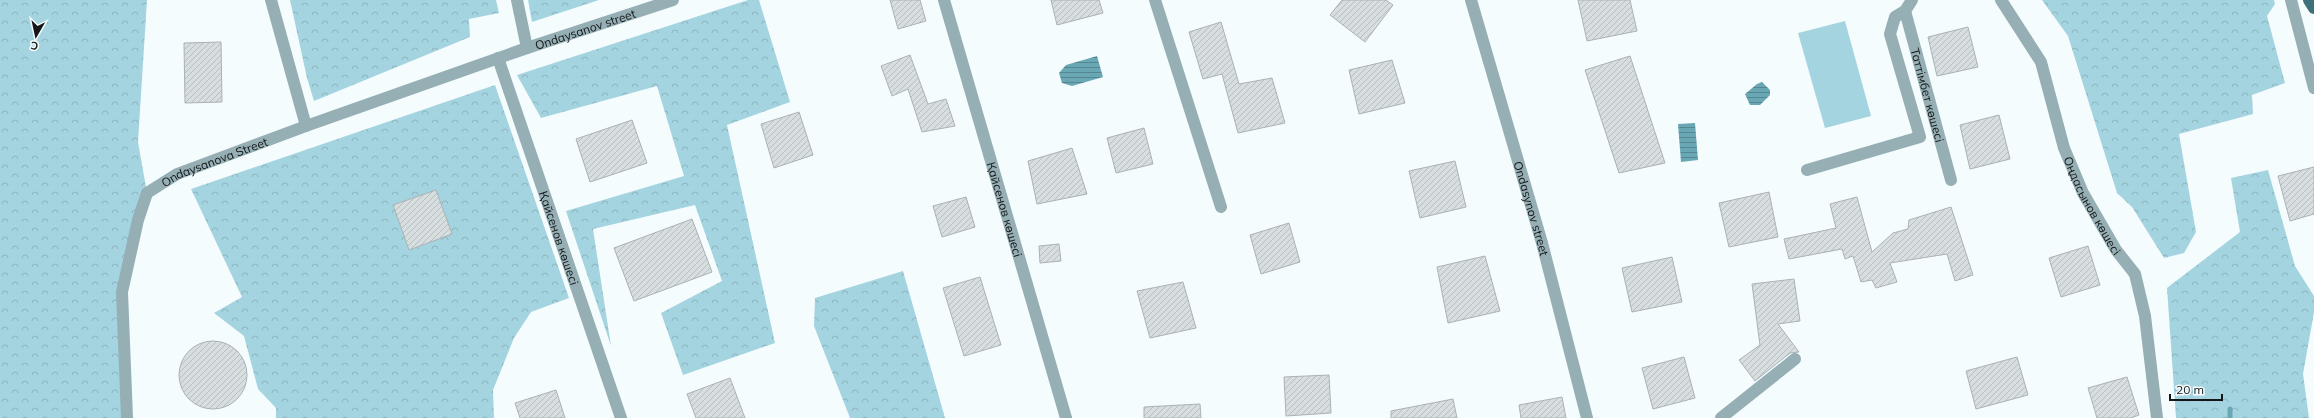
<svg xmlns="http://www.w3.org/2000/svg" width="2314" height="418" font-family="Mulish,sans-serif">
  <defs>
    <pattern id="forest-crowns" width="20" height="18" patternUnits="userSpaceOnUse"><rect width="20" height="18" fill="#a4d4e0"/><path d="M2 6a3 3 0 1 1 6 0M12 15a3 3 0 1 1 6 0" fill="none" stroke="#8cb5bf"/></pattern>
    <pattern id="water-rules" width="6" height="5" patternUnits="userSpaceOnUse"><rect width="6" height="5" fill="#69a7b5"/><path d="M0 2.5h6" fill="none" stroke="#558792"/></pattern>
    <pattern id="building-hatch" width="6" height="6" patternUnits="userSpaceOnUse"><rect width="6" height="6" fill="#d7dedf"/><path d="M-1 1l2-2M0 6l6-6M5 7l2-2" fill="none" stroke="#b8bebf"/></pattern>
  </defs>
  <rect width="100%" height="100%" fill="#f5fcfe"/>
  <polygon fill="#a4d4e0" points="1845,21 1871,116 1825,128 1798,33"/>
  <g fill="url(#forest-crowns)">
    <polygon points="0,0 147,0 138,142 147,193 122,292 127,418 0,418"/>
    <polygon points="290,0 496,0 499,13 469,19 470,37 314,101 307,78"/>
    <polygon points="528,0 599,0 532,22"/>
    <polygon points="748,0 759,0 790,102 727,125 775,343 683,375 661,313 722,281 695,205 593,229 611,346 566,211 684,176 657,86 541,118 517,75"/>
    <polygon points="2042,0 2274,0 2275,4 2267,16 2285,83 2252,95 2253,114 2179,134 2196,232 2184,253 2164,258 2132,207 2117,193 2068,36"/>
    <polygon points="495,85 569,298 531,312 514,338 493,390 494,418 276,418 276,408 258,389 244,336 214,313 242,297 191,189"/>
    <polygon points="2268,170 2295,266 2314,296 2314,312 2303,374 2309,418 2176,418 2167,288 2240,232 2231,178"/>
    <polygon points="903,271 945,418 850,418 814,326 815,298"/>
  </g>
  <g fill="url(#water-rules)">
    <polygon points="1097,56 1103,77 1072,86 1062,83 1059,73 1066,65"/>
    <polygon points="1762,82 1770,90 1770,95 1760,105 1750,105 1745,94 1757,84"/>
    <polygon points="1695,123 1698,160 1681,162 1678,124"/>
  </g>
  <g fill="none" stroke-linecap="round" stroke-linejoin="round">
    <polyline stroke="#69a7b5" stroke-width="5" points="2230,409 2230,418"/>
  </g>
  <g fill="url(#building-hatch)" stroke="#abb2b4">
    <polygon points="890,0 920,0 926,21 898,29"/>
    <polygon points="1051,0 1099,0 1103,13 1057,25"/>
    <polygon points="1342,0 1386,0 1393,5 1365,42 1330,15"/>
    <polygon points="1578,0 1630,0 1637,31 1587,41"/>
    <polygon points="1221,22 1239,84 1272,78 1285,123 1238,133 1222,74 1203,79 1189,32"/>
    <polygon points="1968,27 1978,67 1937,76 1928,37"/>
    <polygon points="221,42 222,102 185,103 184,43"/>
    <polygon points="910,55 928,104 946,99 955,126 922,132 908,89 892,96 881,66"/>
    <polygon points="1630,56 1665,163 1619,173 1585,70"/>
    <polygon points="1392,60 1405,103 1359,114 1349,70"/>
    <polygon points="799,112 813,155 774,168 761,124"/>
    <polygon points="1999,115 2010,159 1970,169 1960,125"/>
    <polygon points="632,120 647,163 590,182 576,139"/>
    <polygon points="1144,128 1153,164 1116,173 1107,138"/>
    <polygon points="1072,148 1087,194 1037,204 1028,161"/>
    <polygon points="1455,161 1466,207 1420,218 1409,171"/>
    <polygon points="2314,167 2314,214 2290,221 2278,176"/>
    <polygon points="436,190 452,234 409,250 393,205"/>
    <polygon points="1769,192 1778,237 1729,247 1719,203"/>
    <polygon points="966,197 975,227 942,237 933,206"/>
    <polygon points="1857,197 1872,252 1893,233 1908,229 1909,220 1951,207 1973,275 1955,281 1947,254 1890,263 1897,282 1876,288 1872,280 1861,282 1853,256 1845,259 1842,249 1789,259 1784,239 1836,228 1830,204"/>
    <polygon points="692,219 712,272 634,301 614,248"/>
    <polygon points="1289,223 1300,262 1261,274 1250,235"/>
    <polygon points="1059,244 1061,261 1040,263 1039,246"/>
    <polygon points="2088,246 2100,285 2061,297 2049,258"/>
    <polygon points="1485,256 1500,311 1448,323 1437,267"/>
    <polygon points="1672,257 1682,302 1632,312 1622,268"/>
    <polygon points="980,277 1001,345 964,356 943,288"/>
    <polygon points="1794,279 1800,321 1778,324 1799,352 1790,353 1755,381 1739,360 1760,345 1752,284"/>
    <polygon points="1183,282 1196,328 1150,338 1137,291"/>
    <circle cx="213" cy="375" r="34"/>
    <polygon points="1684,357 1695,398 1653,409 1642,368"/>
    <polygon points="2017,357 2028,395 1976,409 1966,371"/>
    <polygon points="1329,375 1331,413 1286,416 1284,377"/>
    <polygon points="2127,377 2139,415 2131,418 2097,418 2088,388"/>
    <polygon points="730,378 745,418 696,418 687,394"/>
    <polygon points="556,390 565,418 520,418 515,403"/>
    <polygon points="1562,397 1566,418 1521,418 1519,405"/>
    <polygon points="1453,399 1457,418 1391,418 1391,411"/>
    <polygon points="1200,404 1201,418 1144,418 1144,407"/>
  </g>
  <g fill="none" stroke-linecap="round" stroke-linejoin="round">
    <g stroke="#95afb5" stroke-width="12">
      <polyline points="271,0 306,126"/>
      <polyline points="517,0 527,48"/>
      <path id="s1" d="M 944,0 L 1066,418"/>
      <polyline points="1155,0 1221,207"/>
      <path id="s2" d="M 1471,0 L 1542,243 L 1587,418"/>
      <path id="s3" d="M 2001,0 L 2041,62 L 2064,148 L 2083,193 L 2116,250 L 2135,274 L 2145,316 L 2157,418"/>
      <polyline points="2291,0 2314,88"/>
      <path id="s4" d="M 1905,11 L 1951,180"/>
      <path id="s5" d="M 498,58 L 621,418"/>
      <polyline points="1807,170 1920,137 1890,34 1895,17 1905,11 1912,0"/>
      <path id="s6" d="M 127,418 L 122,292 L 138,220 L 147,193 L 177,174 L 306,126 L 527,48 L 673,0"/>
      <polyline points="1721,418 1795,359"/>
    </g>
    <polyline stroke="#3e707b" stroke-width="12" points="2309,0 2314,8"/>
  </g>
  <g text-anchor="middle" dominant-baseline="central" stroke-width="3.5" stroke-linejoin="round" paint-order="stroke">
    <g font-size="12" fill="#141617" stroke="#f5fcfe">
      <text stroke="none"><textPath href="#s6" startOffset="697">Ondaysanov street</textPath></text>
      <text stroke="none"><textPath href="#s4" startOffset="87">Таттімбет көшесі</textPath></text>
      <text stroke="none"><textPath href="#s6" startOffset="303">Ondaysanova Street</textPath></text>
      <text stroke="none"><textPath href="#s3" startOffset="227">Оңдасынов көшесі</textPath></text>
      <text stroke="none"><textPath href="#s2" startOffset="217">Ondasynov street</textPath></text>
      <text stroke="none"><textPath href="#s1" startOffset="218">Қайсенов көшесі</textPath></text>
      <text stroke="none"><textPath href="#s5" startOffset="190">Қайсенов көшесі</textPath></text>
    </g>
  </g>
  <g transform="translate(36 36) rotate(189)" stroke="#f5fcfe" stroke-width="3" paint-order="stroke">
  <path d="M0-3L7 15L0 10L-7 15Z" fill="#141617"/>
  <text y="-6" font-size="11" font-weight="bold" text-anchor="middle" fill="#141617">С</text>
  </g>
  <path d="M2170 394v6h52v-6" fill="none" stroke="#141617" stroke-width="2"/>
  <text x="2176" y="394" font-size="12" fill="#141617" stroke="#f5fcfe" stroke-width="3" paint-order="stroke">20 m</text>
</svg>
